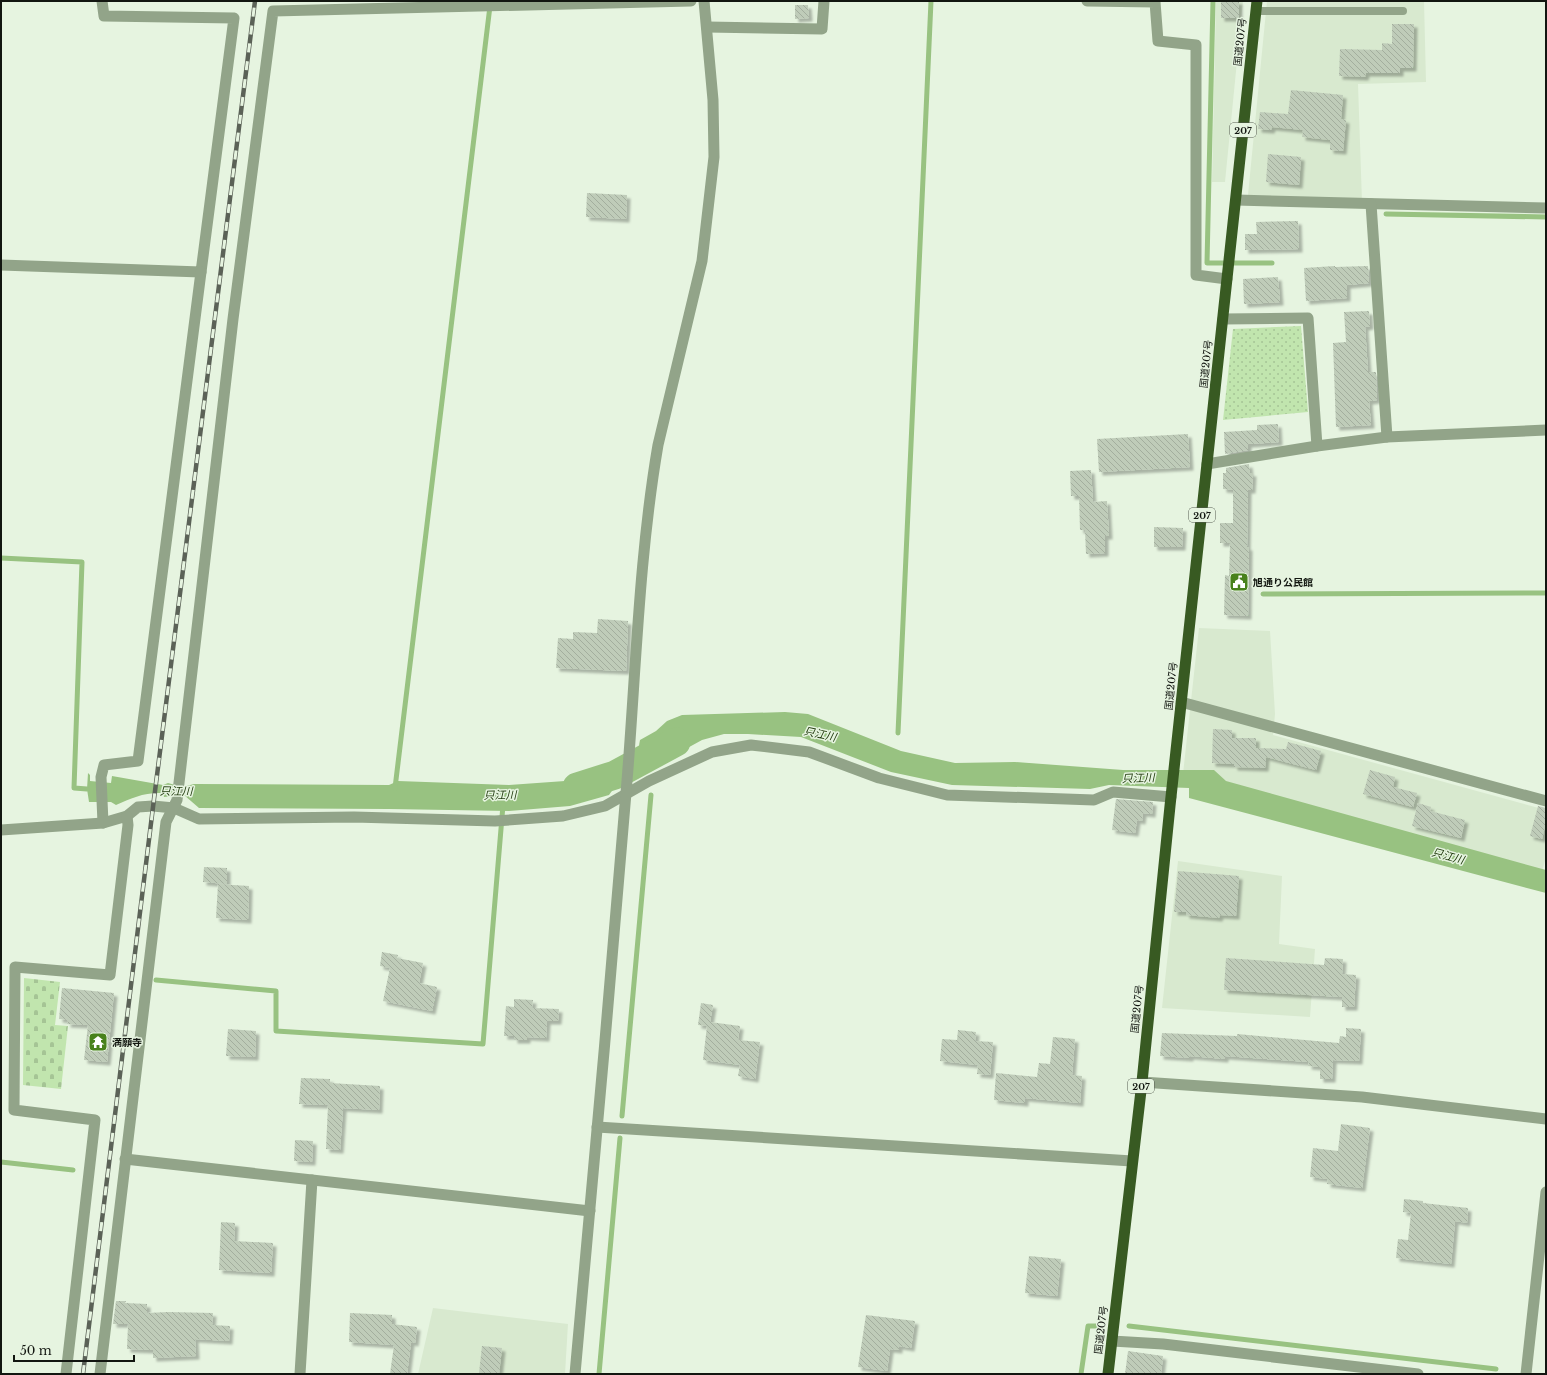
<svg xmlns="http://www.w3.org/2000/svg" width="1547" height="1375" font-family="'Libre Baskerville','Noto Sans JP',serif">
  <defs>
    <pattern id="cemetery-stones" width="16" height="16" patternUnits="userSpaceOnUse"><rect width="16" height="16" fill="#c1e5ae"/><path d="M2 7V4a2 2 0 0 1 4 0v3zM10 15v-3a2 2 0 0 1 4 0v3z" fill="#a5c495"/></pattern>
    <pattern id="park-dots" width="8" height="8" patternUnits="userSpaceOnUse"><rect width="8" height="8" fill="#c1e5ae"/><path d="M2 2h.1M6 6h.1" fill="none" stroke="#a5c495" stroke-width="1.8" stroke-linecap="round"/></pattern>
    <pattern id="building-back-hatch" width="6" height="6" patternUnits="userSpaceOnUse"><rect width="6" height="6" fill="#bfccb9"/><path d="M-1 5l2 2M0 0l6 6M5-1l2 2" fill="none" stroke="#a3ae9e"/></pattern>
    <filter id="shadow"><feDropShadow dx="3.5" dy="3.5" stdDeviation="1" flood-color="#0004"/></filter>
  </defs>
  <rect width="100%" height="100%" fill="#e6f4e0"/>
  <g fill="#d8e9cf">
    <polygon points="1216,1 1243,1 1225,182 1212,182"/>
    <polygon points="1267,1 1424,1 1426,82 1358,84 1362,202 1248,195"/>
    <polygon points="1199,628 1270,631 1275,714 1273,735 1546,810 1546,857 1542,872 1183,774"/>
    <polygon points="1178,861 1282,876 1279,944 1315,949 1310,1017 1162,1008"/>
    <polygon points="433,1308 568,1324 565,1374 418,1374"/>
  </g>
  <polygon fill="url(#cemetery-stones)" points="24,978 60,982 55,1025 68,1026 61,1089 23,1085"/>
  <polygon fill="url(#park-dots)" points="1301,326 1308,412 1223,420 1233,329"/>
  <g fill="#98c281">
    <path d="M 785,712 L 808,714 L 901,751 L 955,763 L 1015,762 L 1123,770 L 1214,770 L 1226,781 L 1546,870 L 1546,893 L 1189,798 L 1189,788 L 1109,785 L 1090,789 L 952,785 L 891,772 L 801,737 L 748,734 L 724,734 L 702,740 L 651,768 C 641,760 637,753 640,740 L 656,731 L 667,721 L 682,715 Z"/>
    <path d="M 608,769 L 619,781 L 609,795 L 570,806 L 509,811 L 389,809 L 199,808 L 184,795 L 164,797 L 163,793 C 145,792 131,798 116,805 L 111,802 L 89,802 L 87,789 L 88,773 L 90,775 L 90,781 L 111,783 L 112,776 L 163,785 L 168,783 L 182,787 L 194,784 L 389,785 L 398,781 L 509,785 L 565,781 Z"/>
  </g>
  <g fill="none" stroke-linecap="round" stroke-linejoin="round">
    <g stroke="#98c281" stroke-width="5">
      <polyline points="1213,1 1207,263 1272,263"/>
      <polyline points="1386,214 1546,217"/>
      <polyline points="1,558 82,562 74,788 87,789"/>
      <polyline points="1263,594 1546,593"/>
      <polyline points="898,733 931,1"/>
      <polyline points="395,788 490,6"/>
      <polyline points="156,980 276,991 276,1031 483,1044 503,805"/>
      <polyline points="622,1116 651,795"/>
      <polyline points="1,1162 73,1170"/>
      <polyline points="1129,1326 1496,1369"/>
      <polyline points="599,1374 620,1138"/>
      <polyline points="1081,1374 1088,1326 1096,1326"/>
    </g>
    <polyline stroke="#98c281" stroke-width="29" points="577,787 615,775 676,742"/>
  </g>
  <g fill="url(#building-back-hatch)" filter="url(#shadow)">
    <rect x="1221" y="1" width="18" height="17"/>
    <polygon points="795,5 808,5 809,18 795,19"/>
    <polygon points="1392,24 1414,24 1413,68 1400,68 1400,73 1366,73 1365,77 1339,76 1340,49 1382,50 1382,43 1392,44"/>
    <polygon points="1291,90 1343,95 1341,119 1346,120 1343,151 1330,150 1330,140 1302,137 1303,130 1272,127 1271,130 1258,129 1260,112 1288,114"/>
    <polygon points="1268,154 1301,157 1299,185 1266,182"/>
    <polygon points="587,193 627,195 626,219 586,217"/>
    <polygon points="1298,221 1299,249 1245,250 1245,234 1257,234 1256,222"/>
    <polygon points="1335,266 1335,267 1368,266 1369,283 1347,285 1347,298 1306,301 1304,268"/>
    <polygon points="1278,277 1280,302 1244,304 1243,279"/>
    <polygon points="1369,311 1370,326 1365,327 1368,372 1376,372 1377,400 1369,401 1371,425 1336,427 1333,343 1346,342 1344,312"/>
    <polygon points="1278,424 1279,442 1248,444 1248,450 1225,454 1224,432 1257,430 1257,425"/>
    <polygon points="1188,434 1190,467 1099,472 1097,439"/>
    <polygon points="1249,464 1250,473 1253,473 1252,490 1248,490 1247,547 1249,547 1248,616 1224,615 1225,575 1229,576 1230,543 1220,543 1220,523 1233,523 1233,490 1223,489 1223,473 1226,473 1226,468"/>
    <polygon points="1091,470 1093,502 1107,501 1109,536 1105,536 1105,553 1086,554 1085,530 1080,530 1079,496 1071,496 1070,471"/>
    <polygon points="1154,527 1183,528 1182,547 1154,547"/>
    <polygon points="598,619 628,621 626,671 556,668 558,638 573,639 573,632 597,633"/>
    <polygon points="1213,729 1232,730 1232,738 1256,738 1256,748 1286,749 1288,742 1321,751 1316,770 1266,757 1265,768 1234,767 1234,764 1212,763"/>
    <polygon points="1370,770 1395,777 1393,787 1417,793 1413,807 1363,794"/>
    <polygon points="1116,799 1153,802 1152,814 1143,813 1142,821 1137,820 1135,833 1112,830"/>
    <polygon points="1418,803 1431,807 1430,811 1465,820 1461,838 1412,826"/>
    <polygon points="1538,806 1546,808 1546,822 1542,839 1530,836"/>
    <polygon points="204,867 227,868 227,884 203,882"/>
    <polygon points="1178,871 1239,876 1236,916 1220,915 1219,918 1186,915 1186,912 1174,912"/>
    <polygon points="218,884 249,886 248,920 216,918"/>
    <polygon points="382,952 398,955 397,958 423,963 419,983 437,987 432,1011 383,1001 390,968 380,966"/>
    <polygon points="1226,958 1324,965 1325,958 1343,959 1342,974 1356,975 1354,1007 1342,1007 1342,997 1224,990"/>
    <polygon points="62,988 114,993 107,1062 84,1060 88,1025 67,1024 68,1020 59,1019"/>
    <polygon points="514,999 533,1000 532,1008 559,1009 558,1021 547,1021 546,1038 527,1037 527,1040 514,1040 514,1036 504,1036 506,1006 514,1007"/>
    <polygon points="701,1003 713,1005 710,1022 740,1026 738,1040 760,1042 755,1079 738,1076 740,1065 703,1060 707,1026 698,1025"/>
    <polygon points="1346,1028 1361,1029 1359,1061 1333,1060 1332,1079 1320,1079 1320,1067 1308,1066 1309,1062 1225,1056 1225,1059 1190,1056 1190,1058 1160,1056 1162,1033 1237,1036 1237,1034 1339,1043 1340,1036 1346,1037"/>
    <polygon points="228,1029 256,1031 255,1057 226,1056"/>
    <polygon points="958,1030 976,1032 975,1041 993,1042 990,1075 977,1074 978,1065 940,1061 942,1039 957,1040"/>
    <polygon points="1053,1037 1075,1039 1072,1075 1082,1076 1080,1103 1025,1098 1025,1103 994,1100 996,1073 1037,1077 1039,1063 1050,1064"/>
    <polygon points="301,1078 330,1079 330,1083 380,1086 379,1110 343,1108 340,1150 326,1149 328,1105 299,1104"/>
    <polygon points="1341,1124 1370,1128 1362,1188 1327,1184 1328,1179 1310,1177 1313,1148 1338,1151"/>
    <polygon points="295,1140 313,1141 312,1162 294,1161"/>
    <polygon points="1404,1199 1423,1201 1423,1203 1468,1208 1467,1223 1455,1221 1451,1264 1396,1258 1398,1239 1408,1240 1411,1213 1403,1212"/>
    <polygon points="221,1222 235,1223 234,1241 273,1243 271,1273 219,1270"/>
    <polygon points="1029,1256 1061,1259 1057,1296 1025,1293"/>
    <polygon points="116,1301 126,1301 125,1303 147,1304 147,1313 168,1312 213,1313 212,1325 230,1326 229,1341 195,1339 196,1356 153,1358 153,1350 127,1349 128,1324 113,1324"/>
    <polygon points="350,1313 392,1315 392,1324 417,1327 415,1343 411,1342 407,1374 390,1374 394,1345 349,1342"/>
    <polygon points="866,1315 915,1321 911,1348 899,1346 899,1350 890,1349 887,1371 858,1367"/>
    <polygon points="482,1346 502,1348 499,1374 479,1373"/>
    <polygon points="1128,1351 1163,1356 1161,1374 1125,1374"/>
  </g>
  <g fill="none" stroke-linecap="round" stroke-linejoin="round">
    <polyline stroke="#92a489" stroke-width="8" points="1256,11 1403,11"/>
    <g stroke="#92a489" stroke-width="11">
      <polyline points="1087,1 1155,2 1158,41 1196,45 1196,275 1227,279"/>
      <polyline points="707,27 822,29 824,1"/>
      <polyline points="1236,200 1546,208"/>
      <polyline points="1371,204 1387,437"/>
      <polyline points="1,265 201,272 234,18 104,16 102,1"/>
      <polyline points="1223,319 1308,318 1317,446"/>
      <polyline points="1207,464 1317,446 1387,437 1546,430"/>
      <polyline points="103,823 101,777 104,765 138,761 201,272"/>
      <polyline points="1,830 103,823 127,816 138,807 153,806 174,808 199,819 354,817 495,821 563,816 605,806 649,781 712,752 751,745 809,752 879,778 947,795 1094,800 1113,792 1171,797"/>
      <polyline points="1142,1082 1362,1097 1546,1119"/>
      <polyline points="597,1127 1132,1161"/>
      <polyline points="125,1159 590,1211"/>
      <polyline points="1112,1341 1163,1344 1418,1374"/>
      <polyline points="66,1374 95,1120 14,1110 15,967 110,975 128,825 127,816"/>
      <polyline points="100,1374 166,822 177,800 233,319 273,11 691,1"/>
      <polyline points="300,1374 312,1180"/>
      <path d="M 575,1374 C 593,1176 611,979 627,781 C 636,669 639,556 658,445 L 702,261 L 714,157 L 713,100 L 704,1"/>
      <polyline points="1526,1374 1546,1192"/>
    </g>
    <polyline stroke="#92a489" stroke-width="11" points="1181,702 1546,801"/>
    <polyline stroke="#385a22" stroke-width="11" points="1108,1374 1142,1082 1170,806 1257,1"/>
    <g stroke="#5b6257" stroke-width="4.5">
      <polyline id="rail" points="83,1374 154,799 255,1"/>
    </g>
    <use href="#rail" stroke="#e6f4e0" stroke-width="3" stroke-dasharray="9" stroke-linecap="butt"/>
  </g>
  <defs>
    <g id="civic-square" transform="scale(1)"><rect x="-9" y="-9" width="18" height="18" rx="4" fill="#48811c" stroke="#e6f4e0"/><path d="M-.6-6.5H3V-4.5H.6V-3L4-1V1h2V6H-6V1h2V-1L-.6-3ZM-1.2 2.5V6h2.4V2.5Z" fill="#fff"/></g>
    <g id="temple-square" transform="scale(1)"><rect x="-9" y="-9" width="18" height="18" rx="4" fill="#48811c" stroke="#e6f4e0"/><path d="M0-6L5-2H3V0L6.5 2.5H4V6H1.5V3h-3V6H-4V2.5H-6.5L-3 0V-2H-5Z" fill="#fff"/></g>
  </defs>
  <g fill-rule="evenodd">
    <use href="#civic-square" x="1239" y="582"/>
    <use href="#temple-square" x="98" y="1042"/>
  </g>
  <g text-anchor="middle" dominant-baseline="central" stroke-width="3" stroke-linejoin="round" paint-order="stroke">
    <g fill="#e6f4e0" stroke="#52594e" stroke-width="1">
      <rect x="1230" y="123" width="26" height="14" rx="3"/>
      <rect x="1189" y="508" width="26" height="14" rx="3"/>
      <rect x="1128" y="1079" width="26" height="14" rx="3"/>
    </g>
    <g font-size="9" font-weight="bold" fill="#121610">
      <text x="1243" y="130">207</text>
      <text x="1202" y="515">207</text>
      <text x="1141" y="1086">207</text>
    </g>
    <g font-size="10" fill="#121610" stroke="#e6f4e0">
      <text transform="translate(1240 42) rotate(-84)">国道207号</text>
      <text transform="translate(1206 364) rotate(-84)">国道207号</text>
      <text transform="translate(1171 686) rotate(-84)">国道207号</text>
      <text transform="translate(1137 1009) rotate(-84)">国道207号</text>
      <text transform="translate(1101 1330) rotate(-83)">国道207号</text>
    </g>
    <g font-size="10" font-weight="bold" fill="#121610" stroke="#e6f4e0" text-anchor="start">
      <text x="1253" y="582">旭通り公民館</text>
      <text x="112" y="1042">満願寺</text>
    </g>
    <g font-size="11" font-style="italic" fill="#203a0d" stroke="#e6f4e0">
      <text transform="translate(820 734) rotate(12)">只江川</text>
      <text transform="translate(1138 778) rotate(-2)">只江川</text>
      <text transform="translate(176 791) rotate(1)">只江川</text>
      <text transform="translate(500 795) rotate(-1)">只江川</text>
      <text transform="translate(1448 856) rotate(15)">只江川</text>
    </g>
  </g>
  <rect width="1547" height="1375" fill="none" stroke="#121610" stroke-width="4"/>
  <path d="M14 1355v6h120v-6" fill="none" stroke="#121610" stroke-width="2"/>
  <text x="20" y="1355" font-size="12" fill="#121610" stroke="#e6f4e0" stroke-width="3" paint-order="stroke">50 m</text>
</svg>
